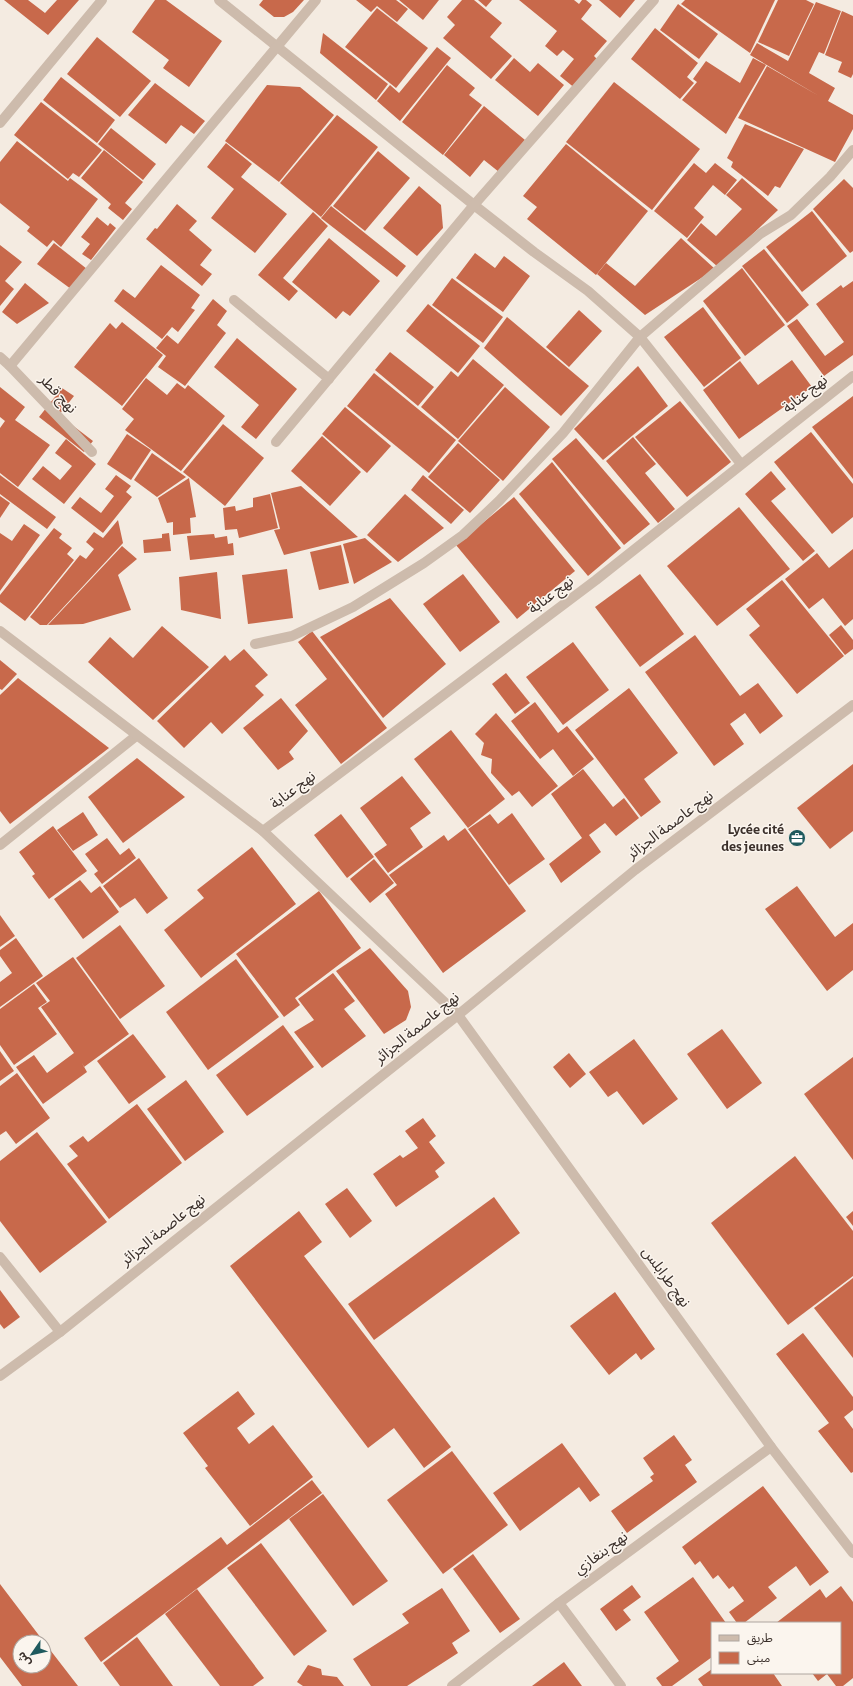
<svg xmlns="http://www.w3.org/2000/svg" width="853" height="1686" font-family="'Alegreya Sans','Noto Sans Arabic',sans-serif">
  <rect width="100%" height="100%" fill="#f4ebe1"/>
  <g fill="#c8694b" fill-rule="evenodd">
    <polygon points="4,0 28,0 45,13 57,0 79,0 48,35"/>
    <polygon points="155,0 166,0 222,41 189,87 163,68 169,60 132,32"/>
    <polygon points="263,0 304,0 293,12 284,17 274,17 259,5"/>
    <polygon points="356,0 396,0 408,9 397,22 377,6 371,12"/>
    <polygon points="399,0 439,0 423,20"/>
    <polygon points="462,0 474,0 502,23 490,37 512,56 491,79 443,38 455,25 447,17"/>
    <polygon points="478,0 492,0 486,7"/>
    <polygon points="519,0 574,0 579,4 582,0 586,0 592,5 581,19 607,41 594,56 599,61 576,89 560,76 574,59 563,50 557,56 545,46 557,31"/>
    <polygon points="599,0 635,0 620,18"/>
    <polygon points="685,0 775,0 750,53 681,4"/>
    <polygon points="778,0 806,0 814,4 789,56 758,42"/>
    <polygon points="816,2 841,11 824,54 819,52 809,73 835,88 828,101 853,115 853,129 835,162 738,118 767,66 819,96 750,55 757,43 788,61"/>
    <polygon points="678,4 718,34 699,59 660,30"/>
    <polygon points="377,8 428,48 396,88 345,47"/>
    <polygon points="842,11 853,16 853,74 851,78 838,72 842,62 825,55"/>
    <polygon points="655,28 698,63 687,77 694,83 680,99 631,59"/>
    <polygon points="323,33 388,84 376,100 320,53"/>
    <polygon points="97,37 151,81 120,117 67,74"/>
    <polygon points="437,47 451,58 400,121 377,101 390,85 399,93"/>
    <polygon points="514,58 530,72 538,63 564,85 538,116 495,80"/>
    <polygon points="753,58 766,65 726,134 682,100 697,82 693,79 706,61 740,83"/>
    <polygon points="447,65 475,88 469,95 482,105 443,155 402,122"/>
    <polygon points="61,77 115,120 97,143 43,100"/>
    <polygon points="614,82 700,149 652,210 566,142"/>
    <polygon points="155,83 205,121 194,134 181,125 166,144 128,115"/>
    <polygon points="267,85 300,87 334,115 279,182 225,141"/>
    <polygon points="41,102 102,150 79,177 73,173 68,179 14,135"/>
    <polygon points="484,106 525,140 499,172 484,160 470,177 444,155"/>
    <polygon points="337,115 378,147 321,217 280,183"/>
    <polygon points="745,124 804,149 780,188 775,186 768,196 731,167 733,162 727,158"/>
    <polygon points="111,128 156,164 143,180 98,144"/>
    <polygon points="17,141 68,181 70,178 98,199 61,247 53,240 47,247 27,231 30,227 0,203 0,162"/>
    <polygon points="226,143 252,164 241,177 287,214 255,253 211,218 234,189 207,167"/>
    <polygon points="566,144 648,211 596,275 527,219 537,207 523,196"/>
    <polygon points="104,150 143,182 125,203 132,209 123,220 108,208 111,204 81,178"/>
    <polygon points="378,151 410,178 365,231 333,206"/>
    <polygon points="694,163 706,173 715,163 737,180 725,195 713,185 694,208 704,217 687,238 654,211"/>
    <polygon points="742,178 778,210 718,267 687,240 701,223 716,236 742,209 726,195"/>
    <polygon points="844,179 853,188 853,251 850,253 813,209"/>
    <polygon points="419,186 441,205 443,228 417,256 383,228"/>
    <polygon points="177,204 197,221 189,230 212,250 200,265 212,274 202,286 146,239 155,228 157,229"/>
    <polygon points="331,206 406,266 397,277 321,218"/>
    <polygon points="812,211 847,256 802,292 766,247"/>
    <polygon points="313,212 328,226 283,278 298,291 289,301 258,275"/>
    <polygon points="97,217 108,226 110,223 116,228 91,260 82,254 90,244 81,237"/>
    <polygon points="329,238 380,281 350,316 343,311 336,319 292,282"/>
    <polygon points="681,238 715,269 645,315 597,274 606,263 635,286"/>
    <polygon points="54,243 87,269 71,289 37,264"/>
    <polygon points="0,245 22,262 5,281 14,289 0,306"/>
    <polygon points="764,249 809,305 787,323 742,266"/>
    <polygon points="475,253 495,268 504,256 530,276 503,312 456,278"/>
    <polygon points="161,265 200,295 191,308 195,310 178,332 172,327 162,339 114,301 123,289 135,298"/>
    <polygon points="742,268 785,325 745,356 703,301"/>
    <polygon points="452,278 503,317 483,343 432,305"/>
    <polygon points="853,281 853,355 824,376 787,326 797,319 825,356 844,342 816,304 841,285 843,288"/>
    <polygon points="25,283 49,303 17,324 2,312"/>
    <polygon points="213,299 227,311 217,325 226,333 185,386 158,367 166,356 156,348 167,335 178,344"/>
    <polygon points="428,304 480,346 458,373 406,331"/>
    <polygon points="703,307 741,358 704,387 664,337"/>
    <polygon points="579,310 602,331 569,367 546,347"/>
    <polygon points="507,317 589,386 561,416 484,348"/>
    <polygon points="122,322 163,355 122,406 74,367 110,323 116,329"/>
    <polygon points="237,338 297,389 256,439 241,427 259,405 214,367"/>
    <polygon points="390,352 434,387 418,406 375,370"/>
    <polygon points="473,359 504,385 458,439 421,407 451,371 458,377"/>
    <polygon points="792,360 812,387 739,439 703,390 740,361 758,385"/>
    <polygon points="638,366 668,406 603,460 574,429"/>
    <polygon points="374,373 456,440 429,473 347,406"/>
    <polygon points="146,378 167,395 177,383 185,389 188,385 225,416 181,471 125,430 134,419 122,409"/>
    <polygon points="0,387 25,407 15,420 50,445 18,487 0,473 0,428 5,421 0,417"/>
    <polygon points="505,387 550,427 503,481 458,441"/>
    <polygon points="62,388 74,396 59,415 93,441 84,452 39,417"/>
    <polygon points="853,396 853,479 812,427"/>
    <polygon points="680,401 731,462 687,497 635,437"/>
    <polygon points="345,407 391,446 367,473 322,434"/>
    <polygon points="223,424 264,458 225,506 183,472"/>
    <polygon points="811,432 853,484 853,517 832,534 774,462"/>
    <polygon points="127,434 151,450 131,480 107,464"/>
    <polygon points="322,436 361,472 330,506 291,471"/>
    <polygon points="633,437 656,464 645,473 675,509 658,523 606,461"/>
    <polygon points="576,438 650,524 624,545 552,459"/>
    <polygon points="66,439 96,464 64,504 32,479 43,466 60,480 72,466 55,453"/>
    <polygon points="458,443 500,480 470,513 428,477"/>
    <polygon points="152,453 186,477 157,497 134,480"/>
    <polygon points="552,462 621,548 588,576 519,494"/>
    <polygon points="771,471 786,489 771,501 815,551 803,561 745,494"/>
    <polygon points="0,475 56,517 47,529 0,494"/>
    <polygon points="116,475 131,486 126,492 132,497 103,533 71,508 80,497 101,513 114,496 105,489"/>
    <polygon points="423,475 464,510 451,524 411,490"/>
    <polygon points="189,478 196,517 190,518 191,533 173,535 173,522 167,523 158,498"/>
    <polygon points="301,486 358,537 284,555 274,530 280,529 271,493"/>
    <polygon points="270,494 278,528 239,538 237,529 225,530 223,508 235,506 236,511 253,507 253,498"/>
    <polygon points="405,494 444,528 398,562 367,535"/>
    <polygon points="0,496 10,503 0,518"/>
    <polygon points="514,497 575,571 517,619 456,545"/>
    <polygon points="739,507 790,569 717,626 667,566"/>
    <polygon points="118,520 123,543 47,625 40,625 30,617 80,555 86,559 94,549 86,542 94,532 103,538"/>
    <polygon points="24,524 40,535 0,591 0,533 12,541"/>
    <polygon points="54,528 62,534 59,538 72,548 67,554 74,560 25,621 0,602 0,595"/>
    <polygon points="169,533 171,551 144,553 143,540 162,538 162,534"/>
    <polygon points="214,534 215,538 227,536 228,544 233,543 234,555 190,560 187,536"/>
    <polygon points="365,538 392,562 354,584 343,544"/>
    <polygon points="341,545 349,583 319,590 310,552"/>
    <polygon points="122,546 137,559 118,575 131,610 83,624 48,625"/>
    <polygon points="853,549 853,619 845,626 823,598 809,609 785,579 817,553 829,568"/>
    <polygon points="287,569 293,618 248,624 242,575"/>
    <polygon points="217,572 221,619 181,610 179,577"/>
    <polygon points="463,574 500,622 460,652 423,604"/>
    <polygon points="640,574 684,634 640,667 595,607"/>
    <polygon points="782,580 844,656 797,694 749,635 760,626 746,609"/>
    <polygon points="390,598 446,664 383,718 320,637"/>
    <polygon points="841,625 853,640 853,649 845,655 829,635"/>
    <polygon points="162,626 209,667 153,720 88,662 110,637 133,658"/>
    <polygon points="312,631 387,728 341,764 295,705 327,679 298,642"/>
    <polygon points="695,635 740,696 758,683 783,716 760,734 745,713 730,724 744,744 714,766 645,672"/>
    <polygon points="573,642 609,690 563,725 526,677"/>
    <polygon points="244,649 268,675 255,686 264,695 222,734 211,722 184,748 157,721 225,655 230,661"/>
    <polygon points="0,660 17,674 2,690 0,689"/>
    <polygon points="506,673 530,703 515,714 492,684"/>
    <polygon points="18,678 109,748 10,824 0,811 0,695"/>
    <polygon points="629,688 678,753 644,779 661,802 641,817 575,730"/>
    <polygon points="281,698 308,731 289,752 294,759 278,770 243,728"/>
    <polygon points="535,702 558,733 567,726 594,759 573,776 553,749 540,759 511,721"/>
    <polygon points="496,713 558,786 532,807 519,791 512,796 491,773 492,759 481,755 484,743 475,734"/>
    <polygon points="451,730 505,799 468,828 414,759"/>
    <polygon points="137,758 185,797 123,843 88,797"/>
    <polygon points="853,764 853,831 830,849 797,808"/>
    <polygon points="583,769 613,807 624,798 639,818 616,836 605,823 589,835 601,852 561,883 549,864 582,838 551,794"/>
    <polygon points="402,776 431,813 410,828 423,847 388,873 374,854 387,845 360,808"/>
    <polygon points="83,812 98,835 73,851 57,830"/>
    <polygon points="512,813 545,859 509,885 468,829 490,814 498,824"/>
    <polygon points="341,814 374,857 347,878 314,835"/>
    <polygon points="53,826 87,871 49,899 32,876 35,874 19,852"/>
    <polygon points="465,828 526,911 443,973 385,894 397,885 389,875 444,835 448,841"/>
    <polygon points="107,838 120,855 129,848 136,858 102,884 94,874 98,871 85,854"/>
    <polygon points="252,847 296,904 201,978 164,930 204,898 197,890"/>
    <polygon points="139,858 168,898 147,914 135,898 120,908 103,886"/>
    <polygon points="374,859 394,883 370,903 350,879"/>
    <polygon points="80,880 91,893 100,886 119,912 83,939 54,899"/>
    <polygon points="797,886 835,937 853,923 853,970 827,991 765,909"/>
    <polygon points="319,891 361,948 295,998 300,1005 284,1017 236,954"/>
    <polygon points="0,915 15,936 0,947"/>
    <polygon points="120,925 165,986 120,1019 76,958"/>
    <polygon points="16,938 43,976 0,1007 0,982 12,973 0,956 0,950"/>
    <polygon points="370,948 408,991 411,1007 406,1020 384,1034 336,971"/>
    <polygon points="73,957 129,1034 84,1067 82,1063 87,1072 43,1104 16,1067 34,1055 47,1073 74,1053 41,1007 50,1001 36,983"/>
    <polygon points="236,959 279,1017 208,1070 166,1012"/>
    <polygon points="333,973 355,1001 344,1009 366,1036 322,1068 294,1032 314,1020 298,999"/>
    <polygon points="34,984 47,1002 38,1008 57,1034 14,1065 0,1045 0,1009"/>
    <polygon points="283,1025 314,1067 247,1116 216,1075"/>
    <polygon points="722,1029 762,1083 727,1109 687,1054"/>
    <polygon points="133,1034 166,1077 129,1104 97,1061"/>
    <polygon points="634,1039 678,1099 643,1125 617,1091 608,1097 589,1072"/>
    <polygon points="0,1051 14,1071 0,1081"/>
    <polygon points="569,1053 586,1074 570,1088 553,1067"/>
    <polygon points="853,1057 853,1160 804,1094"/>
    <polygon points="17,1073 50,1118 16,1144 6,1131 0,1135 0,1086"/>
    <polygon points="186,1080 224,1132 185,1161 147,1109"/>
    <polygon points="137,1104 182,1163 109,1219 67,1164 78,1156 69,1146 83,1136 88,1142"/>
    <polygon points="423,1118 436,1136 429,1142 445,1163 435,1171 439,1177 396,1207 373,1174 400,1155 403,1158 418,1148 405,1131"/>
    <polygon points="37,1132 107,1222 40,1273 0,1221 0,1161"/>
    <polygon points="795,1156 853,1231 853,1276 788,1325 711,1223"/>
    <polygon points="347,1188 372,1221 350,1238 325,1204"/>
    <polygon points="494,1197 520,1233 374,1340 348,1304"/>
    <polygon points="299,1211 322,1242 304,1256 451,1447 424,1468 394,1428 368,1448 230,1266"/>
    <polygon points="853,1211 853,1226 846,1217"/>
    <polygon points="853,1278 853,1358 814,1308"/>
    <polygon points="0,1290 20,1317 4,1329 0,1324"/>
    <polygon points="615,1292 655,1349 641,1360 636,1353 609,1375 570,1326"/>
    <polygon points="803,1333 853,1397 853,1410 844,1417 853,1429 853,1472 851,1473 818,1431 829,1423 776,1354"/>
    <polygon points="238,1391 255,1414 237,1428 249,1444 273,1425 313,1477 250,1526 205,1468 208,1466 183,1433"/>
    <polygon points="674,1435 692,1460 685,1465 697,1482 627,1533 611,1511 653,1481 650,1477 654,1474 643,1458"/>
    <polygon points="562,1443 600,1495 590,1502 579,1487 520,1531 493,1493"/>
    <polygon points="452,1451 508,1525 443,1574 387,1500"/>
    <polygon points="312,1480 322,1493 101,1662 84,1638 221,1537 227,1545"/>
    <polygon points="763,1486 829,1572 810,1586 796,1566 768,1587 777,1598 744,1623 737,1623 729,1612 744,1601 733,1586 729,1589 718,1575 713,1579 700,1561 695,1565 682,1547"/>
    <polygon points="323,1494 388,1581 353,1606 289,1519"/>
    <polygon points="261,1543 327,1631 294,1656 227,1568"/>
    <polygon points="473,1554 520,1619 500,1633 453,1569"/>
    <polygon points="693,1577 726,1623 712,1623 712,1657 672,1686 662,1686 656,1678 679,1661 644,1612"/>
    <path d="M 0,1584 L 44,1642 L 78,1686 L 22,1686 L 0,1657 ZM 20,1642 L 44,1642 L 44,1666 L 20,1666 Z"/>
    <polygon points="632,1585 641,1597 623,1610 631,1620 616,1631 600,1609"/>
    <polygon points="841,1586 853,1602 853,1678 843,1686 836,1686 827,1674 818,1681 812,1673 840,1673 840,1623 776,1623 820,1589 826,1598"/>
    <polygon points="442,1588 470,1631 452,1643 458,1653 407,1686 371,1686 353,1659 409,1623 402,1614"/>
    <polygon points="197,1589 264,1678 253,1686 220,1686 165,1614"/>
    <polygon points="137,1637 173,1686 120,1686 103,1663"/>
    <polygon points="564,1662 582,1686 532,1686"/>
    <polygon points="308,1665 321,1669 322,1675 337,1677 344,1686 303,1686 297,1682"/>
    <polygon points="712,1669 712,1673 773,1673 782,1686 703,1686 698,1679"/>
  </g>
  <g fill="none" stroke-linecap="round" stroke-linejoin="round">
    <g stroke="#cdbbac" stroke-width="10">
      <polyline points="219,0 474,205 534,252 588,291 640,337 741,464"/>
      <polyline points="0,123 102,0"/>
      <polyline points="234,300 329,379"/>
      <polyline points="0,357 10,366 92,452"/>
      <polyline points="10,366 316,0"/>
      <polyline points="276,442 474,205 654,0"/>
      <polyline points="255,644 292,636 353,607 424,563 463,535 499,501 563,433 640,337 760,234 791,215 830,177 853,150"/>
      <polyline points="263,831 596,580 853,376"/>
      <polyline points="0,845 136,736"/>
      <polyline points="0,1257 60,1332"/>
      <polyline points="559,1603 621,1686"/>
      <polyline points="452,1686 559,1603 771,1447"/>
    </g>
    <g stroke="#cdbbac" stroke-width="10">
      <polyline points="0,631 263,831 458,1015 771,1447 853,1553"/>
      <polyline points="0,1376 60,1332 458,1015 635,870 853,705"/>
    </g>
  </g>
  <defs>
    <g id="office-disc" transform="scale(0.9)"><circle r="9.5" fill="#1f5a5e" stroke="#fbf5ee"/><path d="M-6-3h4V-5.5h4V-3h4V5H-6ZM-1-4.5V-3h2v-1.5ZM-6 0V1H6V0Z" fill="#fff"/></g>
  </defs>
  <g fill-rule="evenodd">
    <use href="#office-disc" x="797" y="838"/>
  </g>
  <g text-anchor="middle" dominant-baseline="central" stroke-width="3" stroke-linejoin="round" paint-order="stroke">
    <g font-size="15" fill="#3b302b" stroke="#fbf5ee">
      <text transform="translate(58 394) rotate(47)">نهج قطر</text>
      <text transform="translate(805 394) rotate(-38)">نهج عنابة</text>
      <text transform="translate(551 595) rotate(-37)">نهج عنابة</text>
      <text transform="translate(293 790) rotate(-37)">نهج عنابة</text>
      <text transform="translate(670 825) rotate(-37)">نهج عاصمة الجزائر</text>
      <text transform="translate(417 1028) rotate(-39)">نهج عاصمة الجزائر</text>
      <text transform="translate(163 1230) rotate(-39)">نهج عاصمة الجزائر</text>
      <text transform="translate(666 1277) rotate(54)">نهج طرابلس</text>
      <text transform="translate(601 1553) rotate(-36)">نهج بنغازي</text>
    </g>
    <g font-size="15" font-weight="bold" fill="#3b302b" stroke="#fbf5ee" text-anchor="end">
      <text x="784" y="829">Lycée cité<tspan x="784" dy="17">des jeunes</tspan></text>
    </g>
  </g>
  <rect x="711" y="1622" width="130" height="52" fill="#fbf5ee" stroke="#aea6a0"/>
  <rect x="719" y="1635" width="20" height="6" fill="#cdbbac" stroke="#aea6a0"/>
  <text x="747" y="1642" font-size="12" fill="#3b302b">طريق</text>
  <rect x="719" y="1652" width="20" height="12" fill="#c8694b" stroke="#aea6a0"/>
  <text x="747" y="1662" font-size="12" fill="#3b302b">مبنى</text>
  <g transform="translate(32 1654) rotate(236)"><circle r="19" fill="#fbf5ee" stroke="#aea6a0"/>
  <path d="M0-3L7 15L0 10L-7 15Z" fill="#1f5a5e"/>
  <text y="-6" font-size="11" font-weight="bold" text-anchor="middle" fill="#3b302b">ش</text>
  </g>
</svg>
